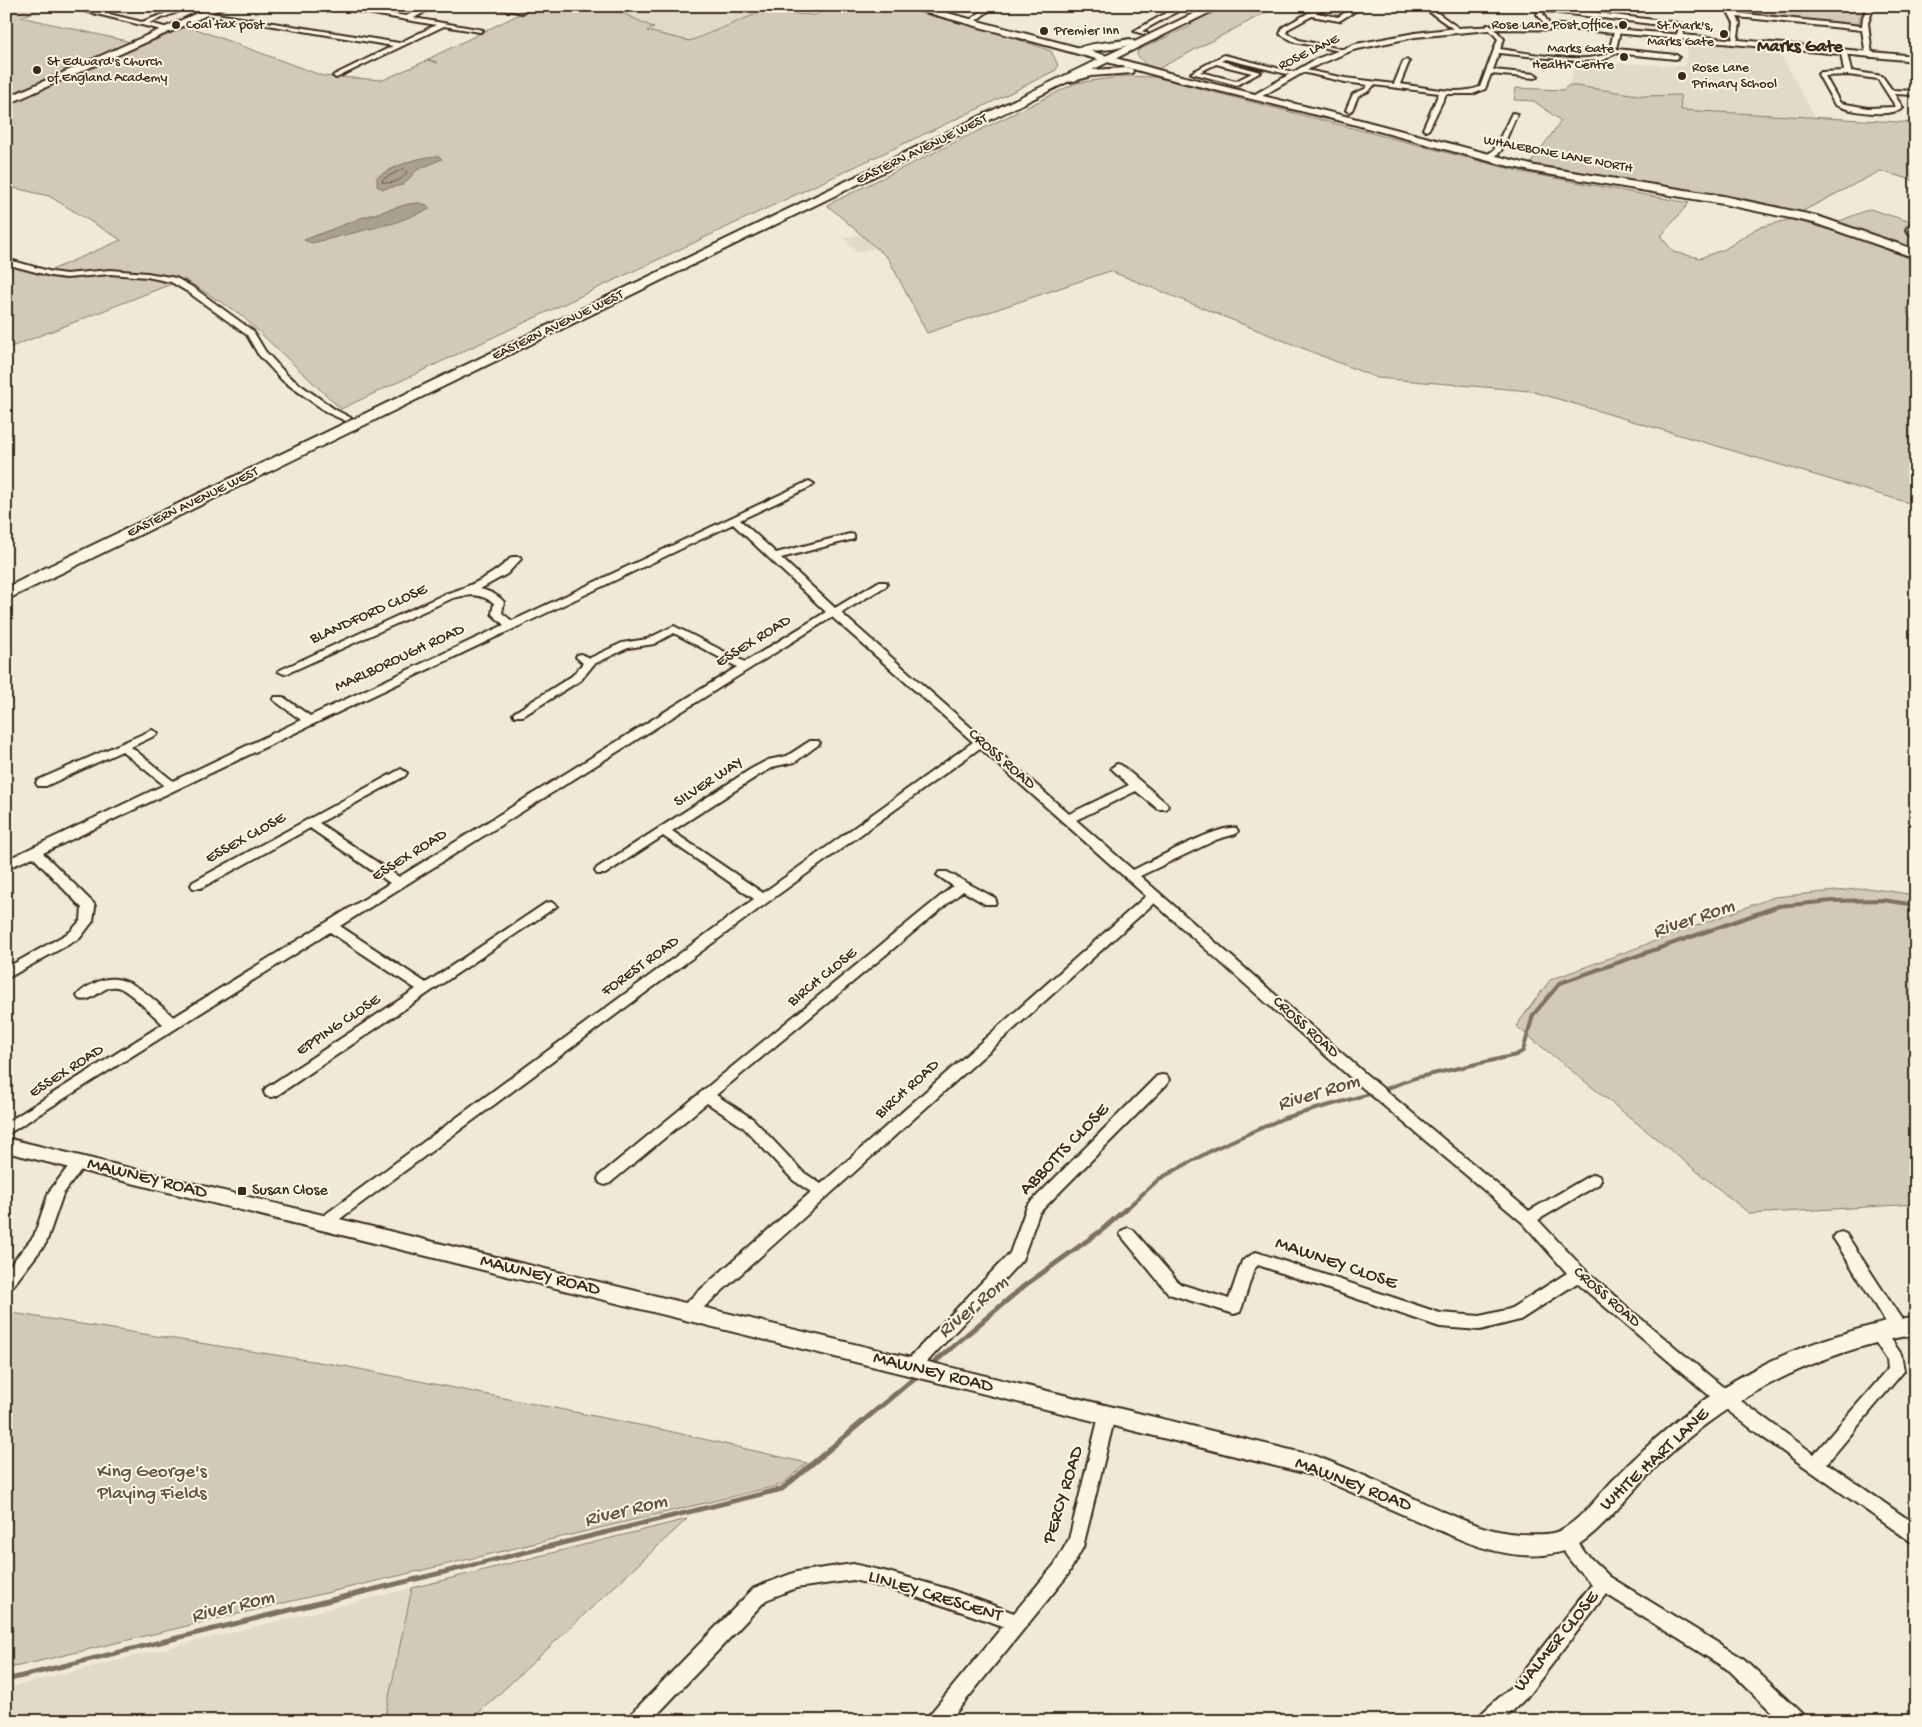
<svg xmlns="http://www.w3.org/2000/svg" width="1922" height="1727" font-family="'Gochi Hand',sans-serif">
  <rect width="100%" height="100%" fill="#f0e9d9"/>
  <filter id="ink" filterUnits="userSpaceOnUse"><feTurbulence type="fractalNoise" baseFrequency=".02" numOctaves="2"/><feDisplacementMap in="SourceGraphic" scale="10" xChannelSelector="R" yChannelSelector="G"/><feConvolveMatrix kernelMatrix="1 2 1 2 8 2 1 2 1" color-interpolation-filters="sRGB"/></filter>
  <g filter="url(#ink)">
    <g fill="#e1d9c9">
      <polygon points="608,6 773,6 690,41 646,31 653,28"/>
      <polygon points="1689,41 1778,50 1816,118 1680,110 1680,95 1645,96 1569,85 1576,61 1614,65 1615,63 1685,66"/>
      <polygon points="862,234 875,248 856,252 844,238"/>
      <polygon points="412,1588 384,1721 6,1721 6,1688"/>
    </g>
    <g fill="#d2c9ba" stroke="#867a6c">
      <polygon points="6,6 50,6 21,17 131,42 6,96"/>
      <polygon points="536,6 608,6 654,28 647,31 690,41 761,12 815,15 832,8 893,6 1003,34 1051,51 1058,65 1056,70 986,105 341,409 240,314 184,279 6,349 6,265 42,274 121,240 49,196 10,187 6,189 6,105 188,26 323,76 383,80 428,60 438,63 428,59"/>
      <polygon points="1225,6 1278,6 1158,69 1146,65 1137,55 1138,50 1189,27 1193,22"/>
      <polygon points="1735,6 1867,6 1860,16 1860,23 1854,25 1742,14 1739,13"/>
      <polygon points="1126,76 1154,77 1167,80 1522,172 1689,203 1661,236 1673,252 1700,258 1725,249 1757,228 1791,219 1846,234 1916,261 1916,290 1909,299 1907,311 1910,320 1916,321 1916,505 1531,391 1377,378 1110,271 927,333 888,258 827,205 1076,83"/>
      <polygon points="1569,85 1645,96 1680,95 1681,110 1916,123 1916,181 1880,171 1801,212 1728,196 1530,164 1561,121 1534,101 1514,100 1516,88 1563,90"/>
      <polygon points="1870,209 1911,222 1904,227 1908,234 1916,240 1916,250 1837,222"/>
      <polygon points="1867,888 1916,895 1916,1204 1750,1214 1516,1026 1550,980 1774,897"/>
      <polygon points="6,1312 344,1366 664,1430 807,1463 781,1485 6,1669"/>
      <polygon points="687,1519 470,1721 384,1721 412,1588"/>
    </g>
    <g fill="#aaa091" stroke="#7e7163">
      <path d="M 439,156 L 442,159 L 417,170 L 403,185 L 383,189 L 377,186 L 377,177 C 397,165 416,157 439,156 Z"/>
      <polygon points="419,203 427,205 430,209 394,223 312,243 304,240 361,218 408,204"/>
    </g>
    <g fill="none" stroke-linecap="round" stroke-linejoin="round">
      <path stroke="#67594c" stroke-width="1" d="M 404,169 L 407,172 C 401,182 393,184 382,182 L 383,179 Z"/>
      <g stroke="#7e7163" stroke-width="4">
        <polyline points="1380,1091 1415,1078 1516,1055 1523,1051 1533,1015 1560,983 1779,906 1832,901 1882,900 1916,905"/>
        <polyline points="1126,1209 1159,1179 1216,1148 1284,1118 1373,1093"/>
      </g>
      <g stroke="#7e7163" stroke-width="5">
        <polyline points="930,1366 1024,1286 1102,1230 1127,1208"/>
        <polyline points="6,1680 782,1489 918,1375"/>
      </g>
      <g stroke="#3b2a1e" stroke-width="4">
        <g id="minor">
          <polygon points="64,6 76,6 142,22 169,12 151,9 151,7 180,11 149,23 172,29 172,31 170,32"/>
          <polygon points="327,6 343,6 406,16 427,6 435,6 414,18 483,30 480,32 444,26 336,78 333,76 334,75 393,46 201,14 204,12 399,43 436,25"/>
          <polygon points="487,6 503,6 525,11 522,13"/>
          <polygon points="988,6 995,6 973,23 969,23 969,21"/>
          <polygon points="1068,6 1102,6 1092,11"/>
          <polygon points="1179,6 1187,6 1142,31 1147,33 1147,35 1134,31"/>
          <polygon points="1321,6 1329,6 1317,13 1338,17 1348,11 1331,6 1344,6 1357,10 1339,21 1312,16 1288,29 1286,33 1299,40 1345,50 1345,52 1295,42 1280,34 1283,27"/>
          <polygon points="1421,6 1428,6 1460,29 1455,30"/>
          <polygon points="1541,6 1678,23 1685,27 1682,37 1679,39 1676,37 1679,28 1677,27 1544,11 1543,14 1550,26 1547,28 1537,14"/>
          <polygon points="1725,6 1731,6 1735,13 1862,26 1863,17 1868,6 1874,6 1868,23 1872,55 1869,57 1866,55 1862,30 1737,17 1740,23 1737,43 1732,44 1734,23"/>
          <path d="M 1487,25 L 1491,25 L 1504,39 L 1500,49 C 1528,53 1585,65 1609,53 L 1614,31 L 1617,29 L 1620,31 L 1616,49 L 1676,55 L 1679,57 L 1676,59 L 1615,53 L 1604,60 L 1576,61 L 1499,53 L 1493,70 L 1535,74 L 1538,76 L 1535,78 L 1491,74 L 1485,89 L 1473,94 L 1446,94 L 1429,129 L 1426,131 L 1423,129 L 1439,93 L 1374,85 L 1369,91 L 1358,96 L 1352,110 L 1349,112 L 1346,110 L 1353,94 L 1365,89 L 1368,85 L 1345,82 L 1298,71 L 1301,69 L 1345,78 L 1394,84 L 1403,62 L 1406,60 L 1409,62 L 1400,84 C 1425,87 1456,96 1480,87 L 1498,39 L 1487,27 Z"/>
          <path d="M 1844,51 L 1847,53 L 1851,71 L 1882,76 L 1892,90 L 1916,91 L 1916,95 L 1894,94 L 1903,108 C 1889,118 1851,112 1835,105 L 1818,74 L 1821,72 L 1844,71 L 1841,53 ZM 1848,75 L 1878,79 L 1896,107 L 1868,108 L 1840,103 L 1825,76 Z"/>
          <path d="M 1224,55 L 1297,73 L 1298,74 L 1295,76 L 1225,59 L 1221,61 L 1261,72 L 1237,85 L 1191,73 ZM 1216,64 L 1252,73 L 1236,81 L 1200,72 Z"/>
          <polygon points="1512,113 1517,114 1501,151 1491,160 1485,160 1485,156 1494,150"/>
          <polygon points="1913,222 1916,222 1916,239 1906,230"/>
          <polygon points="6,259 52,272 66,274 110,270 147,273 176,278 194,288 253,331 265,351 288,376 334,409 351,418 346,421 328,413 282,380 258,354 247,335 188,292 171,282 147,277 110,274 66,278 51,276 6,264"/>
          <path d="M 809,481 L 814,484 L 812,486 L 740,520 L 776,553 L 850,534 L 854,535 L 854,539 L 781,558 L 835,608 L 878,582 L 886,582 L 887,584 L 886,586 L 841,613 L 1069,814 L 1129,785 L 1111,768 L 1117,764 L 1121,765 L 1166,803 L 1168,806 L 1166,809 L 1158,809 L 1136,791 L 1076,820 L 1133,870 C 1152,861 1219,824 1236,828 L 1238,831 L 1236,834 L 1218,839 L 1140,876 L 1361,1070 L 1529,1211 L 1589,1176 L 1594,1174 L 1599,1176 L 1601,1180 L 1599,1184 L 1538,1220 L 1584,1269 L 1627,1307 L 1730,1393 L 1814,1454 L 1888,1369 L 1887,1360 L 1869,1332 L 1871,1327 L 1877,1325 L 1883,1327 L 1901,1354 L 1904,1371 L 1827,1463 L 1916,1525 L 1916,1543 L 1910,1541 L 1761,1436 L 1718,1403 L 1577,1283 L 1520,1320 L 1480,1330 L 1440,1327 L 1258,1265 L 1254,1269 L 1242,1307 L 1240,1312 L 1234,1314 L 1169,1294 L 1123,1238 L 1120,1234 L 1123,1230 L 1128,1228 L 1133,1230 L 1180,1284 L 1229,1299 L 1242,1261 L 1256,1252 L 1440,1313 L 1480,1316 L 1510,1309 L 1567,1273 L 1523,1223 L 1351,1078 L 1154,903 L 693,1317 L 687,1319 L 681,1317 L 679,1312 L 681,1307 L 811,1192 L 793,1180 L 743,1127 L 707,1103 L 610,1183 L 605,1185 L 600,1183 L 598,1179 L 600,1175 L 953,886 L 937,875 L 939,872 L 947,872 L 995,898 L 996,901 L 995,904 L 985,904 L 963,891 L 716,1095 L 753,1119 L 803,1172 L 821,1184 L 1146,896 L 980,748 L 768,902 L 329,1227 L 324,1229 L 319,1227 L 316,1223 L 319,1219 L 754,899 L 663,836 L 605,874 L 597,874 L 595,871 L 597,868 L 751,769 L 768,760 L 787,756 L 810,741 L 818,741 L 820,743 L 818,745 L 795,762 L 776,766 L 759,775 L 672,831 L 763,893 L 973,742 L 832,617 L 340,926 L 426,983 L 546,903 L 551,902 L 557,906 L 276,1096 L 271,1097 L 266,1096 L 264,1092 L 266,1088 L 416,989 L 330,932 L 6,1135 L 6,1123 L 163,1024 C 153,1015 130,992 120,988 C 104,981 94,1004 79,999 L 77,996 C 81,990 87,987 93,984 C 125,966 150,998 174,1017 L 390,883 L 310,828 L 201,888 L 193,888 L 191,885 L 193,882 L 401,769 L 407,773 L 405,776 L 319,823 L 399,877 L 737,667 L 674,633 L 654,644 L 628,648 L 594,664 L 581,680 L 523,716 L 515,716 L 513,714 L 515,712 L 572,676 L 583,663 L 576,657 L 577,655 L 581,654 L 590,658 L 622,643 L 647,639 L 674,626 L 745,662 L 826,612 L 733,524 L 43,853 L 94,904 L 95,907 L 93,921 L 80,938 L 6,979 L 6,968 L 70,932 L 81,920 L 82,908 L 33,857 L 6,869 L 6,860 L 164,785 L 122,751 L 46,786 L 38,786 L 36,783 L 38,780 L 152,730 L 158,733 L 156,735 L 131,747 L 173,781 L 301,720 L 275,701 L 273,699 L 275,697 L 283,697 L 310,716 L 504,625 L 492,614 L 494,603 C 480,593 469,594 453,598 L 288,673 L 284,674 L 278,671 L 445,594 C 470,587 494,575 512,557 L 520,557 L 521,559 L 507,574 L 480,589 C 489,591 498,595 504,602 L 502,613 L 512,621 Z"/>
          <polygon points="1162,1075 1167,1076 1169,1080 1167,1084 1039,1213 1022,1260 924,1365 920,1373 914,1375 908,1373 906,1368 912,1355 1010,1253 1027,1206 1157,1076"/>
          <polygon points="79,1157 84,1159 86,1163 63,1194 46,1243 12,1287 6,1288 6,1270 34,1236 49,1192 74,1159"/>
          <polygon points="1841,1232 1846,1234 1904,1323 1906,1328 1904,1333 1898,1335 1892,1333 1836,1242 1833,1238 1836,1234"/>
          <polygon points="1107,1409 1113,1411 1115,1416 1083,1547 1067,1576 949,1721 928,1721 930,1714 1003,1626 948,1607 888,1588 853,1580 796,1588 766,1600 651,1721 629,1721 631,1714 754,1588 796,1572 853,1564 888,1572 948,1589 1014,1613 1055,1564 1069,1539 1099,1416 1101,1411"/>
          <path d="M 1566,1531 L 1572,1533 L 1585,1553 L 1610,1577 L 1744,1659 L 1802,1714 L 1804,1721 L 1781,1721 L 1730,1671 L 1606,1594 L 1526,1698 L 1502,1721 L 1479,1721 L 1481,1714 L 1512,1686 L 1592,1584 C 1578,1570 1565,1557 1557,1539 L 1560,1533 Z"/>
        </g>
      </g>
      <g stroke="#3b2a1e" stroke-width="4">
        <g id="tertiary">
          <polygon points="1540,24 1582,26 1916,56 1916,61 1582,30 1499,29 1415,37 1353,50 1311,68 1257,99 1250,97 1316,59 1356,44 1415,33 1457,28"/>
          <path d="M 6,1138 L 1315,1456 C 1353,1470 1390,1487 1426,1504 C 1456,1517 1486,1532 1519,1534 C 1531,1534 1550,1536 1561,1530 C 1583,1518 1600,1493 1618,1475 C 1648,1444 1682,1414 1719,1390 C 1778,1351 1847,1329 1916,1316 L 1916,1334 C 1818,1352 1733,1394 1660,1463 C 1637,1485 1601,1533 1574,1547 C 1540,1563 1497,1554 1464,1541 L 1312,1475 L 6,1152 Z"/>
        </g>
      </g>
      <g stroke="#3b2a1e" stroke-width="4">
        <g id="primary">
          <polygon points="213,6 227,6 6,105 6,98"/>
          <path d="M 903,6 L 921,6 L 1080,48 C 1086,43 1119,42 1130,39 L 1135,42 L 1134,44 L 1113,49 L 1090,51 L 1169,73 L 1353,118 L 1535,166 L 1723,196 L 1817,216 L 1916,250 L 1916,258 L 1814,223 L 1723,204 L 1535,172 L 1496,163 L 1345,122 L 1162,77 Z"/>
          <polygon points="1128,68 1132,69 1133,71 1132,73 1091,76 1070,82 1065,79 1066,77 1090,70"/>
        </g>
      </g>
      <g stroke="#3b2a1e" stroke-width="4">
        <polygon id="trunk" points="1209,6 1223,6 6,600 6,588 39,571"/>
      </g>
      <use href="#minor" fill="#fcf5e5" fill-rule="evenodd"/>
      <use href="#tertiary" fill="#fcf5e5" fill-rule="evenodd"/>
      <use href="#primary" fill="#fcf5e5" fill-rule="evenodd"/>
      <use href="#trunk" fill="#fcf5e5" fill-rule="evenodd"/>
    </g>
  </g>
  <g fill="#3b2a1e" stroke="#fcf5e5" stroke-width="2">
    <circle cx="176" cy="25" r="5"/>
    <circle cx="1623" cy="25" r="5"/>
    <circle cx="1044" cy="31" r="5"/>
    <circle cx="1724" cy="34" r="5"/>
    <circle cx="1624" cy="57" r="5"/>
    <circle cx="37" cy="70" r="5"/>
    <circle cx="1682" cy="76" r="5"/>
    <rect x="237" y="1186" width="10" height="10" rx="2.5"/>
  </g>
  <g text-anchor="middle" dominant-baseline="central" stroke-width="4" stroke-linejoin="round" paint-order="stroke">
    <g font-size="14" fill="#3b2a1e" stroke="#fcf5e5" text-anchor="start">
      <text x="186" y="25">Coal tax post</text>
      <text x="1613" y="25" text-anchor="end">Rose Lane Post Office</text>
      <text x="1714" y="26" text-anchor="end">St Mark's,<tspan x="1714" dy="16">Marks Gate</tspan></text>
      <text x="1054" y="31">Premier Inn</text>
      <text x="1614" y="49" text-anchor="end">Marks Gate<tspan x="1614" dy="16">Health Centre</tspan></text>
      <text x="47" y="62">St Edward's Church<tspan x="47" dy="16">of England Academy</tspan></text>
      <text x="1692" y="68">Rose Lane<tspan x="1692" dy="16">Primary School</tspan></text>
    </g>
    <g font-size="14" fill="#3b2a1e" stroke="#fcf5e5">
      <text transform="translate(1309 53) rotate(-26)">ROSE LANE</text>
      <text transform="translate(922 150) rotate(-26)">EASTERN AVENUE WEST</text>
      <text transform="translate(1558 155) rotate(11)">WHALEBONE LANE NORTH</text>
      <text transform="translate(558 326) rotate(-26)">EASTERN AVENUE WEST</text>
      <text transform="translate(193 503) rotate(-26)">EASTERN AVENUE WEST</text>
    </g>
    <g font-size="16" fill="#3b2a1e" stroke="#fcf5e5">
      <text transform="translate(369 615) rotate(-24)">BLANDFORD CLOSE</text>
      <text transform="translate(754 642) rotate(-32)">ESSEX ROAD</text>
      <text transform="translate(400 659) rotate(-25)">MARLBOROUGH ROAD</text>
      <text transform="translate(1001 760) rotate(41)">CROSS ROAD</text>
      <text transform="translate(709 783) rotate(-33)">SILVER WAY</text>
      <text transform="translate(246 839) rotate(-29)">ESSEX CLOSE</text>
      <text transform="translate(410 856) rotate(-32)">ESSEX ROAD</text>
      <text transform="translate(641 967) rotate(-36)">FOREST ROAD</text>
      <text transform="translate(823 978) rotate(-39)">BIRCH CLOSE</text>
      <text transform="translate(339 1026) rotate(-34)">EPPING CLOSE</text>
      <text transform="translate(1305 1028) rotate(42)">CROSS ROAD</text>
      <text transform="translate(67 1072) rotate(-33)">ESSEX ROAD</text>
      <text transform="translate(908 1090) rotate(-42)">BIRCH ROAD</text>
      <text transform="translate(1606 1298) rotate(41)">CROSS ROAD</text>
    </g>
    <g font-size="16" fill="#3b2a1e" stroke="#fcf5e5" text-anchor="start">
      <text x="252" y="1191">Susan Close</text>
    </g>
    <g font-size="18" font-weight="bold" fill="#3b2a1e" stroke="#fcf5e5">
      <text x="1800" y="47">Marks Gate</text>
    </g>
    <g font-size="19" fill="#3b2a1e" stroke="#fcf5e5">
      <text transform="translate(1065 1150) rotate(-46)">ABBOTTS CLOSE</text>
      <text transform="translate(147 1179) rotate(14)">MAWNEY ROAD</text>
      <text transform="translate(1336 1264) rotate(19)">MAWNEY CLOSE</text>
      <text transform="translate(540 1276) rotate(14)">MAWNEY ROAD</text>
      <text transform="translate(933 1373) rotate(14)">MAWNEY ROAD</text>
      <text transform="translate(1655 1460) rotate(-43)">WHITE HART LANE</text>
      <text transform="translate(1353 1485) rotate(21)">MAWNEY ROAD</text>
      <text transform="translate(1064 1495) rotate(-73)">PERCY ROAD</text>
      <text transform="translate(935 1597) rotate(17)">LINLEY CRESCENT</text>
      <text transform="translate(1557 1642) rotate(-51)">WALMER CLOSE</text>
    </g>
    <g font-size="19" fill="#615245" stroke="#fcf5e5">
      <text x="152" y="1472">King George's<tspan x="152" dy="22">Playing Fields</tspan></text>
    </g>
    <g font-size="21" font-style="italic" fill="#625346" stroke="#fcf5e5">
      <text transform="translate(1694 920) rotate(-19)">River Rom</text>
      <text transform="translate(1319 1094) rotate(-17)">River Rom</text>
      <text transform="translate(974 1308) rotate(-40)">River Rom</text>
      <text transform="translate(626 1512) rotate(-14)">River Rom</text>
      <text transform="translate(233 1608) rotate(-14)">River Rom</text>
    </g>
  </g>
  <rect width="1922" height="1727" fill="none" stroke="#fcf5e5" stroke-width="25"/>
  <rect x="12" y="12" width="1897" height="1702" fill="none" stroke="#3b2a1e" stroke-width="2" filter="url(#ink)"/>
</svg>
